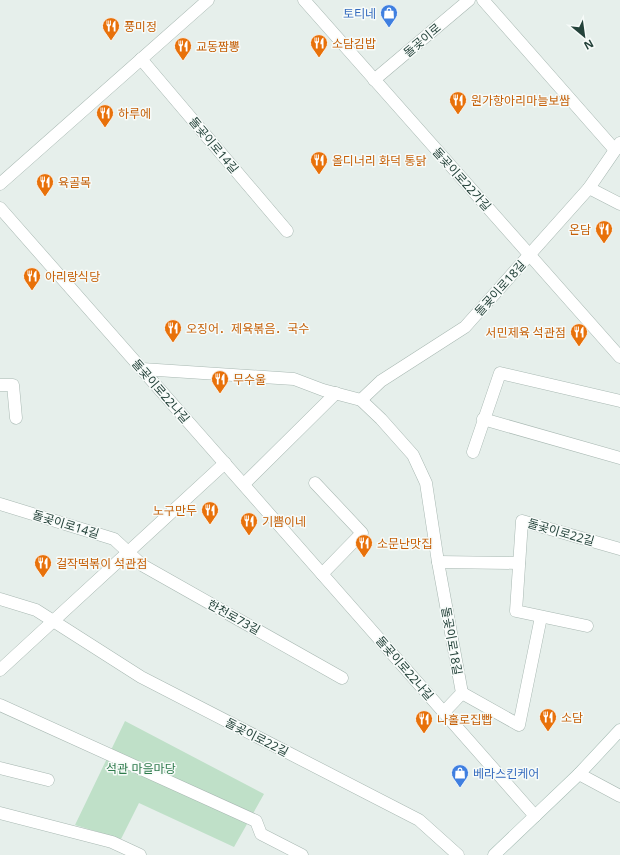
<svg xmlns="http://www.w3.org/2000/svg" width="620" height="855" font-family="'Noto Sans','Noto Sans KR',sans-serif">
  <rect width="100%" height="100%" fill="#e6efeb"/>
  <polygon fill="#bfe0c8" points="125,721 264,794 234,847 139,803 121,839 75,825"/>
  <g fill="none" stroke-linecap="round" stroke-linejoin="round">
    <g stroke="#a8b8b2" stroke-width="13">
      <g id="street">
        <polyline points="304,0 620,357"/>
        <polyline points="483,0 615,150"/>
        <polyline points="141,59 287,231"/>
        <polyline points="374,80 469,0"/>
        <polyline points="0,184 208,0"/>
        <polyline points="589,188 620,204"/>
        <polyline points="0,208 535,816"/>
        <polyline points="142,369 294,379 323,390 361,400 381,419 413,455 426,483 438,562 462,693 444,712"/>
        <polyline points="0,385 13,385 16,418"/>
        <polyline points="361,400 381,381 465,327 589,188 620,143"/>
        <polyline points="483,419 620,458"/>
        <polyline points="473,452 500,373 620,401"/>
        <polyline points="315,483 362,533 322,574"/>
        <polyline points="244,484 336,393"/>
        <polyline points="0,504 114,539 142,565 342,678"/>
        <polyline points="438,562 519,563"/>
        <polyline points="0,599 36,610 141,677 419,820 458,855"/>
        <polyline points="587,626 516,611 522,521 620,549"/>
        <polyline points="0,670 225,463"/>
        <polyline points="462,693 519,725 541,617"/>
        <polyline points="0,705 256,821 261,834 302,855"/>
        <polyline points="0,768 48,780"/>
        <polyline points="579,774 620,796"/>
        <polyline points="0,813 112,842 140,855"/>
      </g>
    </g>
    <g stroke="#a4bbb3" stroke-width="13">
      <polyline id="secondary" points="494,855 579,774 620,730"/>
    </g>
    <use href="#street" stroke="#fff" stroke-width="12"/>
    <use href="#secondary" stroke="#fff" stroke-width="12"/>
  </g>
  <defs>
    <g id="shop-pin" transform="scale(0.9)"><path d="M0 17L-7.5 6A9.5 9.5 0 1 1 7.5 6Z" fill="#3f7fe0" stroke="#f7fbf9"/><path d="M-5-2.5h2.3a2.7 3.5 0 0 1 5.4 0H5L5.5 6h-11ZM-1.5-2.5h3a1.5 2.3 0 0 0-3 0Z" fill="#fff"/></g>
    <g id="restaurant-pin" transform="scale(0.9)"><path d="M0 17L-7.5 6A9.5 9.5 0 1 1 7.5 6Z" fill="#e8710a" stroke="#f7fbf9"/><path d="M-5-6h1v4h1v-4h1v4h1v-4h1v5L-1.5 .5V6h-2V.5L-5-1ZM5-6V6H3V1.5H1.5Q1.5-4 5-6Z" fill="#fff"/></g>
  </defs>
  <g fill-rule="evenodd">
    <use href="#shop-pin" x="389" y="13"/>
    <use href="#restaurant-pin" x="111" y="26"/>
    <use href="#restaurant-pin" x="319" y="43"/>
    <use href="#restaurant-pin" x="183" y="46"/>
    <use href="#restaurant-pin" x="458" y="100"/>
    <use href="#restaurant-pin" x="105" y="113"/>
    <use href="#restaurant-pin" x="319" y="160"/>
    <use href="#restaurant-pin" x="45" y="182"/>
    <use href="#restaurant-pin" x="604" y="229"/>
    <use href="#restaurant-pin" x="32" y="276"/>
    <use href="#restaurant-pin" x="173" y="328"/>
    <use href="#restaurant-pin" x="579" y="332"/>
    <use href="#restaurant-pin" x="220" y="379"/>
    <use href="#restaurant-pin" x="210" y="510"/>
    <use href="#restaurant-pin" x="249" y="521"/>
    <use href="#restaurant-pin" x="364" y="543"/>
    <use href="#restaurant-pin" x="43" y="563"/>
    <use href="#restaurant-pin" x="548" y="717"/>
    <use href="#restaurant-pin" x="424" y="719"/>
    <use href="#shop-pin" x="460" y="773"/>
  </g>
  <g text-anchor="middle" dominant-baseline="central" stroke-width="3" stroke-linejoin="round" paint-order="stroke">
    <g font-size="12" fill="#366cbe" stroke="#f7fbf9" text-anchor="end">
      <text x="376" y="13">토티네</text>
      <text x="473" y="773" text-anchor="start">베라스킨케어</text>
    </g>
    <g font-size="12" fill="#c56008" stroke="#f7fbf9" text-anchor="start">
      <text x="124" y="26">풍미정</text>
      <text x="332" y="43">소담김밥</text>
      <text x="196" y="46">교동짬뽕</text>
      <text x="471" y="100">원가항아리마늘보쌈</text>
      <text x="118" y="113">하루에</text>
      <text x="332" y="160">올디너리 화덕 통닭</text>
      <text x="58" y="182">육골목</text>
      <text x="591" y="229" text-anchor="end">온담</text>
      <text x="45" y="276">아리랑식당</text>
      <text x="186" y="328">오징어．제육볶음．국수</text>
      <text x="566" y="332" text-anchor="end">서민제육 석관점</text>
      <text x="233" y="379">무수울</text>
      <text x="197" y="510" text-anchor="end">노구만두</text>
      <text x="262" y="521">기쁨이네</text>
      <text x="377" y="543">소문난맛집</text>
      <text x="56" y="563">걸작떡볶이 석관점</text>
      <text x="561" y="717">소담</text>
      <text x="437" y="719">나홀로집빱</text>
    </g>
    <g font-size="12" fill="#24423a" stroke="#f7fbf9">
      <text transform="translate(422 40) rotate(-40)">돌곶이로</text>
      <text transform="translate(214 145) rotate(50)">돌곶이로14길</text>
      <text transform="translate(462 179) rotate(48)">돌곶이로22가길</text>
      <text transform="translate(500 288) rotate(-48)">돌곶이로18길</text>
      <text transform="translate(161 391) rotate(49)">돌곶이로22나길</text>
      <text transform="translate(66 524) rotate(17)">돌곶이로14길</text>
      <text transform="translate(561 532) rotate(16)">돌곶이로22길</text>
      <text transform="translate(234 617) rotate(29)">한천로73길</text>
      <text transform="translate(452 641) rotate(80)">돌곶이로18길</text>
      <text transform="translate(405 668) rotate(49)">돌곶이로22나길</text>
      <text transform="translate(257 737) rotate(27)">돌곶이로22길</text>
    </g>
    <g font-size="12" fill="#2d7a4b" stroke="#f7fbf9">
      <text x="141" y="768">석관 마을마당</text>
    </g>
  </g>
  <g transform="translate(584 36) rotate(151)" stroke="#f7fbf9" stroke-width="3" paint-order="stroke">
  <path d="M0-3L7 15L0 10L-7 15Z" fill="#24423a"/>
  <text y="-6" font-size="11" font-weight="bold" text-anchor="middle" fill="#24423a">N</text>
  </g>
</svg>
